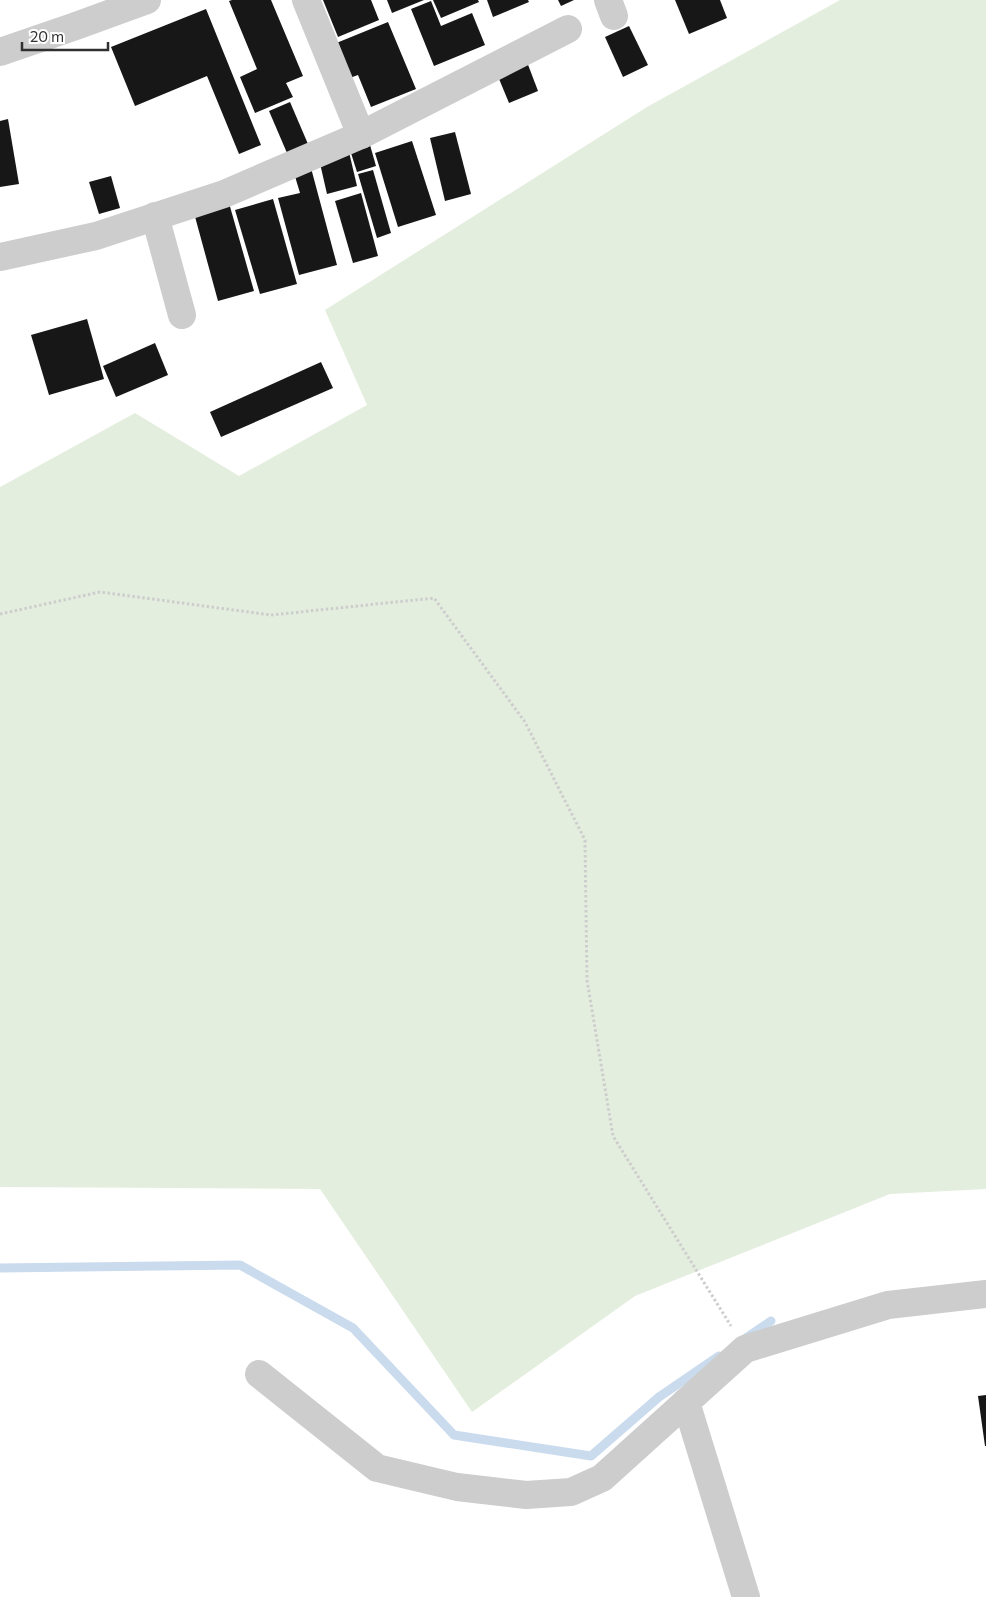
<svg xmlns="http://www.w3.org/2000/svg" width="986" height="1597" font-family="Commissioner,sans-serif">
  <rect width="100%" height="100%" fill="#fff"/>
  <polygon fill="#e4eede" points="840,0 986,0 986,1189 890,1194 635,1296 472,1412 320,1189 0,1187 0,487 135,413 239,476 367,405 325,310 647,107"/>
  <g fill="none" stroke-linecap="round" stroke-linejoin="round">
    <g stroke="#cadbee" stroke-width="9">
      <polyline points="0,1268 240,1265 353,1328 454,1435 591,1456 659,1397 719,1356"/>
      <polyline points="746,1338 771,1321"/>
    </g>
  </g>
  <g fill="#171717">
    <polygon points="232,0 271,0 303,76 286,83 293,97 255,113 240,77 257,69 229,1"/>
    <polygon points="323,0 371,0 379,20 338,37"/>
    <polygon points="387,0 424,0 392,13"/>
    <polygon points="433,0 478,0 479,2 441,18"/>
    <polygon points="487,0 528,0 529,2 493,17"/>
    <polygon points="558,0 574,0 561,6"/>
    <polygon points="675,0 720,0 727,18 689,34"/>
    <polygon points="431,1 441,26 472,13 485,45 434,66 411,9"/>
    <polygon points="206,9 261,145 239,154 207,76 135,106 111,47"/>
    <polygon points="388,22 416,89 371,107 358,75 344,80 329,46"/>
    <polygon points="629,26 648,65 623,77 605,37"/>
    <polygon points="527,62 538,91 509,103 497,74"/>
    <polygon points="290,102 308,144 287,153 269,111"/>
    <polygon points="8,119 19,184 0,187 0,121"/>
    <polygon points="455,132 471,194 445,201 430,138"/>
    <polygon points="412,141 436,215 398,227 375,153"/>
    <polygon points="370,145 376,166 357,172 350,150"/>
    <polygon points="349,152 357,186 327,194 319,159"/>
    <polygon points="311,168 337,265 299,275 278,198 300,193 294,173"/>
    <polygon points="373,170 391,233 377,238 358,174"/>
    <polygon points="111,176 120,208 99,214 89,182"/>
    <polygon points="361,193 378,256 353,263 335,201"/>
    <polygon points="273,199 297,284 260,294 235,210"/>
    <polygon points="229,203 254,291 218,301 194,213"/>
    <polygon points="87,319 104,379 49,395 31,335"/>
    <polygon points="155,343 168,375 116,397 103,366"/>
    <polygon points="321,362 333,388 221,437 210,412"/>
    <polygon points="986,1395 986,1446 985,1446 978,1396"/>
  </g>
  <g fill="none" stroke-linecap="round" stroke-linejoin="round">
    <polyline stroke="#cdcdcd" stroke-width="3" stroke-dasharray="2.5 2.5" stroke-linecap="butt" points="0,614 100,592 271,615 434,598 525,722 585,840 587,980 613,1136 731,1326"/>
    <g stroke="#cdcdcd" stroke-width="28">
      <polyline points="306,0 361,135"/>
      <polyline points="608,0 614,16"/>
      <polyline points="0,52 73,27 147,0"/>
      <polyline points="155,216 182,315"/>
      <polyline points="0,257 96,236 224,194 361,135 568,29"/>
      <polyline points="259,1374 377,1468 457,1487 526,1495 571,1492 602,1478 745,1349 888,1305 986,1294"/>
      <polyline points="686,1402 746,1597"/>
    </g>
  </g>
  <path d="M22 42v8h86v-8" fill="none" stroke="#303030" stroke-width="2.5"/>
  <text x="30" y="42" font-size="15" fill="#303030" stroke="#ffffff" stroke-width="4" paint-order="stroke">20 m</text>
</svg>
